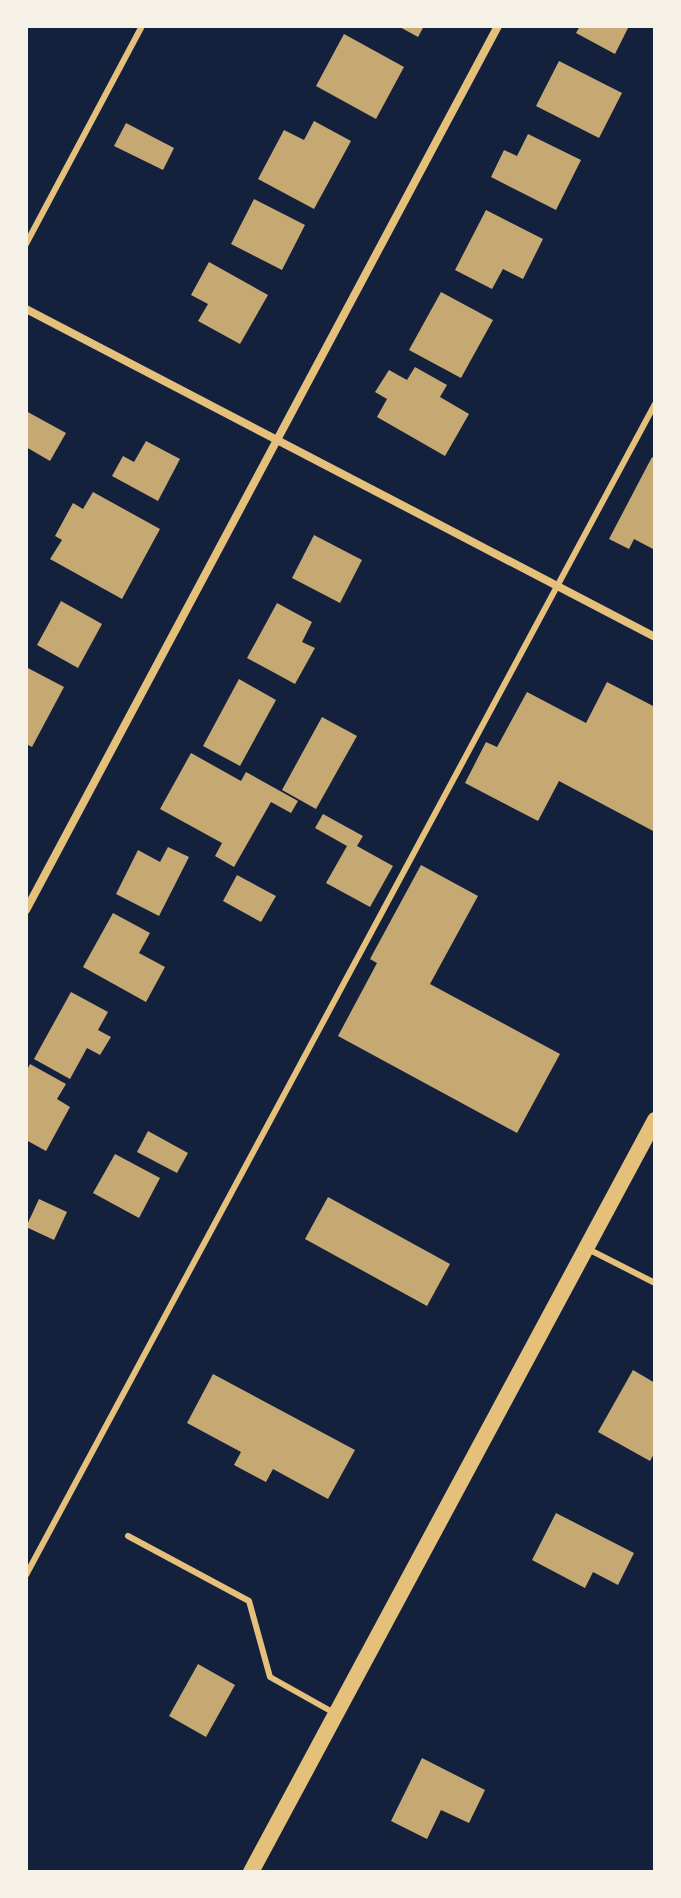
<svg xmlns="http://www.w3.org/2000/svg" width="681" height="1898" font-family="'Public Sans',sans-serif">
  <rect width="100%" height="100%" fill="#14213d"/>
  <g fill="#c6a872">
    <polygon points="398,26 424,26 418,37"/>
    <polygon points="580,26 629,26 615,54 576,33"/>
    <polygon points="344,34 404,67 376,119 316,86"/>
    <polygon points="559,61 622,93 599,138 536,106"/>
    <polygon points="314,121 351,141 314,209 258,179 284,130 304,140"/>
    <polygon points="126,123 174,148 163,170 114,146"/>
    <polygon points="528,134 581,160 556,210 491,177 504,150 517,156"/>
    <polygon points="254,199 305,225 282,270 231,244"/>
    <polygon points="486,210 543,239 523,279 503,269 492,289 455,270"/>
    <polygon points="209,262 268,295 240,344 198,321 208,304 191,295"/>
    <polygon points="441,292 493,320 461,378 409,350"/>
    <polygon points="415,367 447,385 440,397 469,414 445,456 377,417 387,399 375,392 389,370 407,380"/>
    <polygon points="26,411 66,433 50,461 26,447"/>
    <polygon points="146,441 180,459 158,501 112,476 123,456 134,462"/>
    <polygon points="652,457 655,459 655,550 634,539 629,549 609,539"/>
    <polygon points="93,492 160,529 122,599 50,559 62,540 55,536 73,503 83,509"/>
    <polygon points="314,535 362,560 340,603 292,578"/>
    <polygon points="61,601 102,624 78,668 37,645"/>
    <polygon points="277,603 312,622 302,642 315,648 295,684 247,658"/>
    <polygon points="26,667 64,687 32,747 26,744"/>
    <polygon points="239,679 276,700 240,766 203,746"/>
    <polygon points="607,682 655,707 655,832 559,781 538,821 465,783 486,742 497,747 527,692 586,723"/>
    <polygon points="322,717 357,736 316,809 282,790"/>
    <polygon points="191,753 241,781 246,772 298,801 291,813 271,802 234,867 215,856 222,843 160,809"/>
    <polygon points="323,814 363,836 357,846 393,866 370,907 326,883 347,846 315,828"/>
    <polygon points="168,847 189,857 159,916 116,894 138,850 160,862"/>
    <polygon points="421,865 478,896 430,984 560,1054 517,1133 338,1036 377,963 370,959"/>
    <polygon points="237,875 276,896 261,922 223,901"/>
    <polygon points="113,913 150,933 139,953 165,967 146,1002 83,967"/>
    <polygon points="71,992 108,1012 98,1030 111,1037 100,1055 87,1048 70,1079 34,1059"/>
    <polygon points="30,1064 66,1084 57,1099 70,1107 46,1151 26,1140 26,1072"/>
    <polygon points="148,1131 188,1153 177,1173 137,1152"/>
    <polygon points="115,1154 160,1178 139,1218 93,1193"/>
    <polygon points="328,1197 450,1264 427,1306 305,1239"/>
    <polygon points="39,1199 67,1212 54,1240 26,1227"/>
    <polygon points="633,1370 655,1383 655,1452 650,1461 598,1432"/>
    <polygon points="213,1374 355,1450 328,1499 273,1469 266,1482 234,1465 241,1452 187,1423"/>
    <polygon points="556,1513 634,1553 618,1585 593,1572 585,1588 532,1560"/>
    <polygon points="198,1664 235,1685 206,1737 169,1716"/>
    <polygon points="422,1758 485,1790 469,1823 441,1810 427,1839 391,1821"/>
  </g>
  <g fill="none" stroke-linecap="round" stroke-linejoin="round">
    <g stroke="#e5c07b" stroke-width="6">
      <polyline points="26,244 142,26"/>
      <polyline points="586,1248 655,1283"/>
      <polyline points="128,1536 249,1601 270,1677 336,1714"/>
      <polyline points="26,1575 655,404"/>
    </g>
    <g stroke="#e5c07b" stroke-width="8">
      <polyline points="26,309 655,637"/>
      <polyline points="26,910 498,26"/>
    </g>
    <polyline stroke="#e5c07b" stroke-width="16" points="251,1872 655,1120"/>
  </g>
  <rect width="681" height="1898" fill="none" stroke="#f6f1e7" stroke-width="56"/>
</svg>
